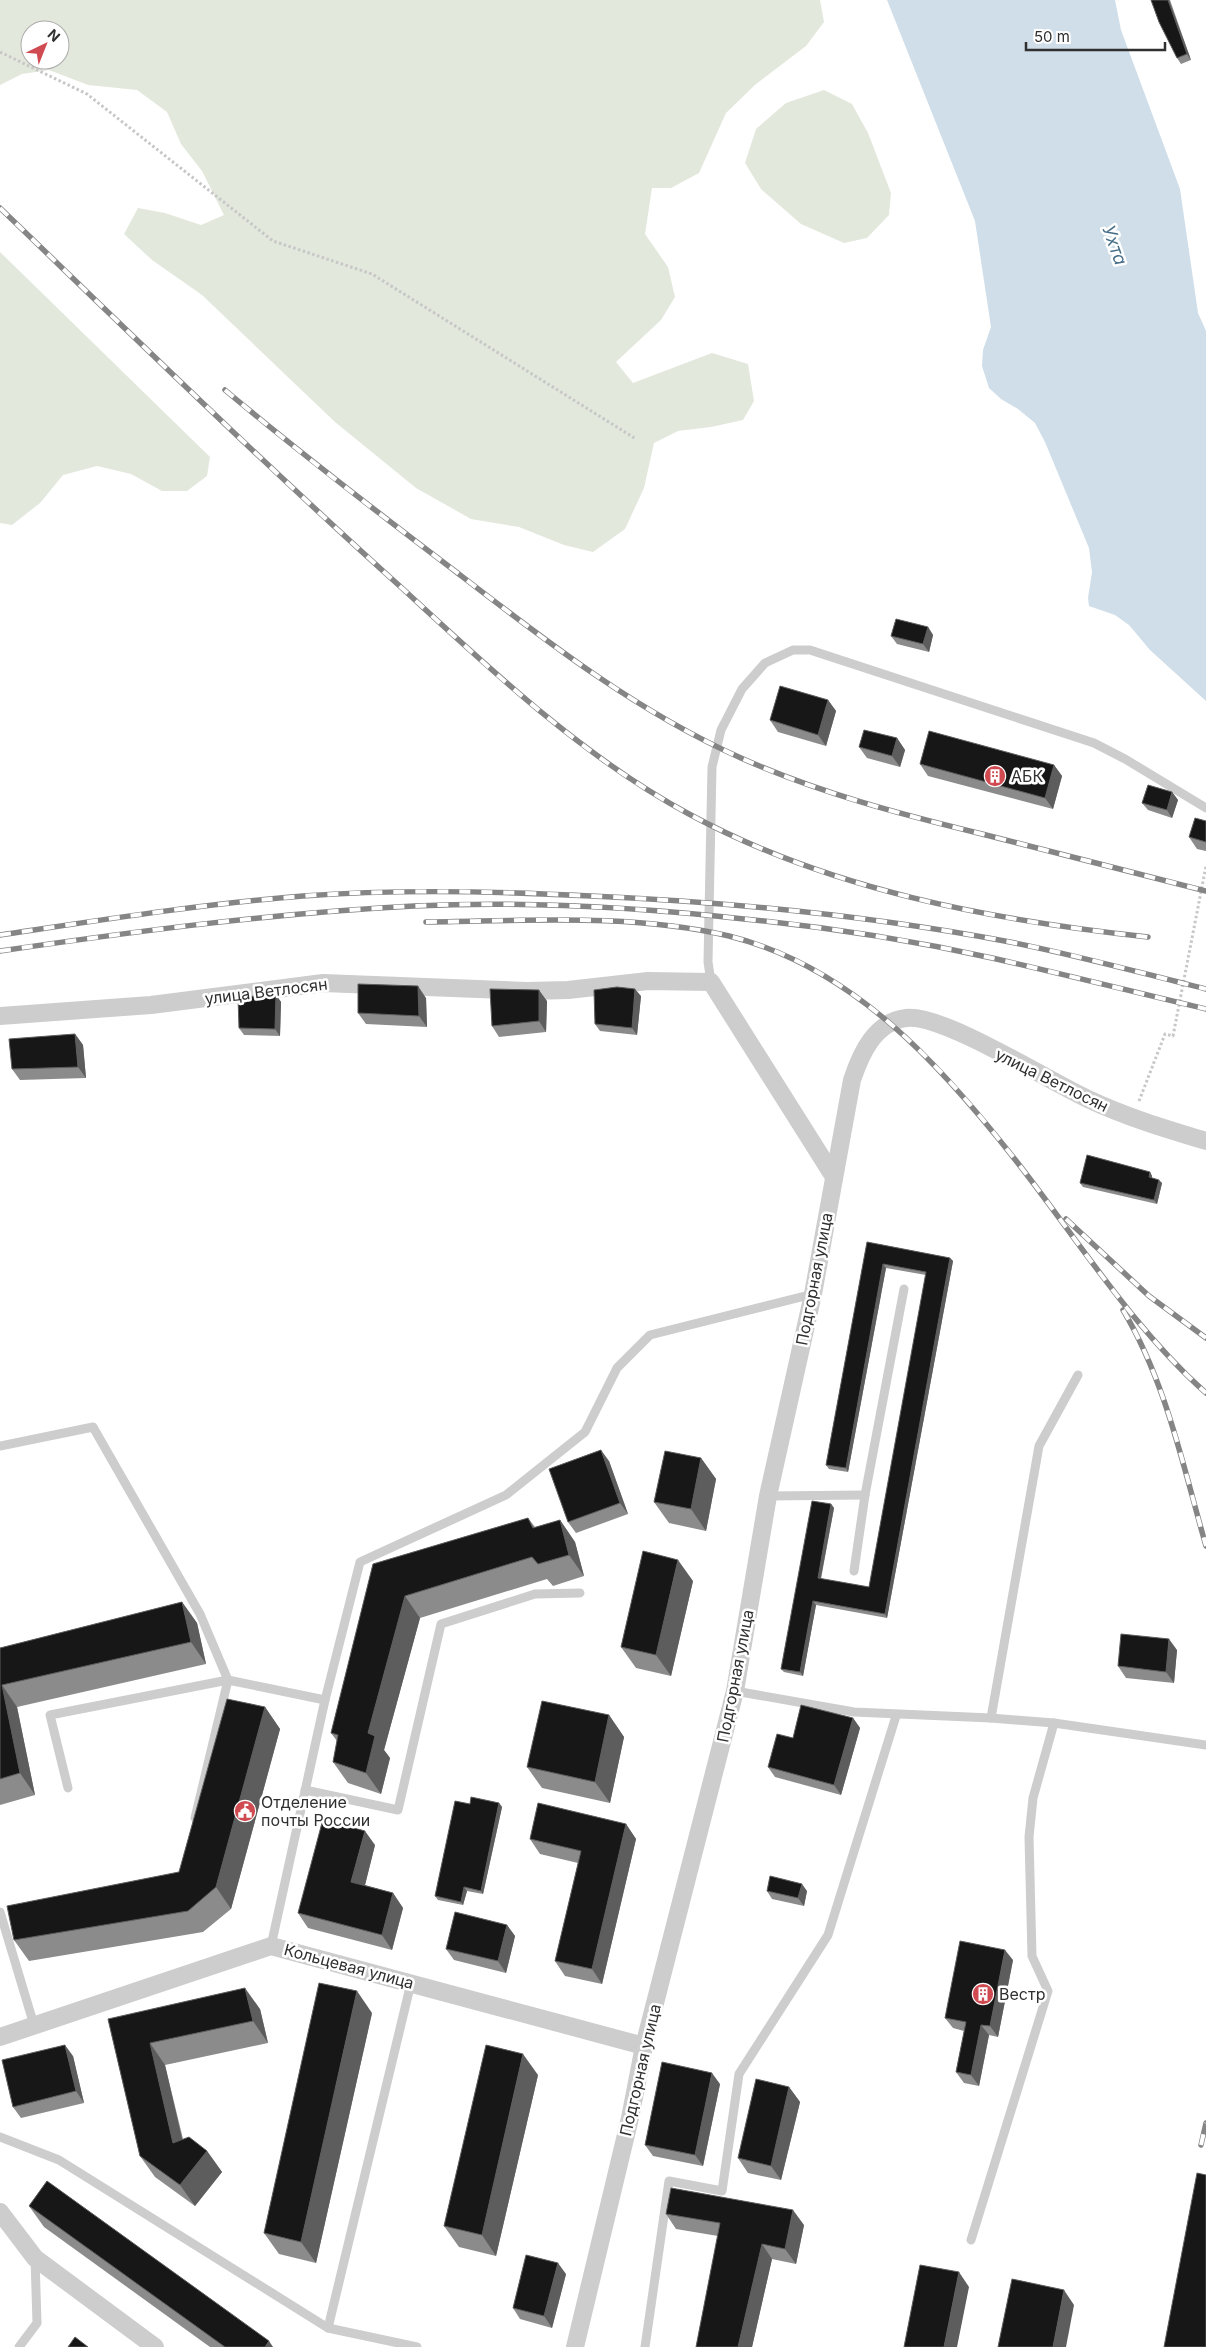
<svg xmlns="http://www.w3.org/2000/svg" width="1206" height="2347" font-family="Inter,sans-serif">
  <rect width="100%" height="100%" fill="#fff"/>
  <g fill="#e3e8dd" fill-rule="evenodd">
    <path d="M 0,0 L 820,0 L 824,22 L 806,46 L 756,84 L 726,113 L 699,173 L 671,188 L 652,188 L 645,234 L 668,267 L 675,297 L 661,320 L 616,362 L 633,383 L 712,353 L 748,364 L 754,401 L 743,420 L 711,427 L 678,431 L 654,443 L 644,488 L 625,529 L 593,552 L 564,545 L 519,527 L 471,519 L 416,488 L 335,422 L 202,295 L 152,260 L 124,234 L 138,208 L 165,213 L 201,225 L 224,215 L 202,171 L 181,144 L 167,112 L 137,90 L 88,85 L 49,70 L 22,74 L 0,85 ZM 30,30 L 60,30 L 60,60 L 30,60 Z"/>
    <polygon points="824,90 852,104 868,133 891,193 889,215 867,238 844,243 801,224 761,189 745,163 756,129 786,103"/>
    <polygon points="0,252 210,457 207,476 187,491 162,491 131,474 97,466 63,475 40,503 12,525 0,523"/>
  </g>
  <polygon fill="#cfdee9" points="887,0 1115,0 1121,30 1180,189 1198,313 1206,331 1206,701 1150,650 1129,625 1115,615 1089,606 1088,598 1092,572 1089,548 1045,442 1035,423 1018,409 1001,399 989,388 982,366 983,350 991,327 975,221"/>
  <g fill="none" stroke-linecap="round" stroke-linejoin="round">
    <g stroke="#c7c7c7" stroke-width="3" stroke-dasharray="2.5 2.5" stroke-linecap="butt">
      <polyline points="0,52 87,94 273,241 372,274 636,439"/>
      <polyline points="1139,1101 1165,1034 1173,1036 1206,866"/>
    </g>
    <g stroke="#cdcdcd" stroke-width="9">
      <polyline points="711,982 708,962 712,767 721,730 742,689 765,663 793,650 810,650 1094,743 1125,759 1206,808"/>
      <polyline points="0,1446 93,1427 200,1614 228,1680 325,1700"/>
      <polyline points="768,1496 865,1495"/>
      <polyline points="854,1571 865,1495 904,1289"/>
      <polyline points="735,1691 854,1712 991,1718 1054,1723 1206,1745"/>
      <polyline points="991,1718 1039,1446 1078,1375"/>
      <polyline points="68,1788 50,1715 228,1680 195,1818"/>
      <polyline points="305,1790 398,1810 441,1624 535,1594 580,1593"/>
      <polyline points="0,1912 34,2025"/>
      <polyline points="271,1946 325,1700 360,1562 506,1495 585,1432 617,1368 650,1335 813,1294"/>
      <polyline points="0,2137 59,2160 328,2328 417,2347"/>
      <polyline points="971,2240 1048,1991 1032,1956 1029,1837 1033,1798 1054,1723"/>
      <polyline points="328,2328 411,1983"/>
      <polyline points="19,2347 37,2323 35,2258"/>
      <polyline points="645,2347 669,2181 722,2191 739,2074 828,1935 896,1716"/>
    </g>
    <g stroke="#cdcdcd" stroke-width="18">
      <polyline points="0,1016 151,1005 323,983 527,991 568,990 648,981 711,982 834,1177"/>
      <polyline points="0,2037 271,1946 644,2046"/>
      <polyline points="0,2212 35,2258 155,2347"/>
      <path d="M 575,2347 L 630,2118 L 644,2046 L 735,1691 L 768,1496 L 813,1294 L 852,1080 C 861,1053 875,1022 906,1018 C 942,1013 1050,1082 1088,1099 C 1126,1117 1166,1129 1206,1141"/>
    </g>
    <g stroke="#858585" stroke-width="5.5">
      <g id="rail">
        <path d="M 0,208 C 133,336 265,465 403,589 C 491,670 583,757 689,814 C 829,890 991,920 1148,937"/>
        <path d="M 225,390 C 300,453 377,512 455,571 C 546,641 636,711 741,758 C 819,793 900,814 982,834 C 1057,853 1131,872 1206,891"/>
        <path d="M 426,922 C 524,921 632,913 729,936 C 853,967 941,1065 1017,1162 C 1078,1240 1132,1327 1206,1393"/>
        <path d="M 0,935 C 101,920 202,904 303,896 C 399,889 495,891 591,896 C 731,902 872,916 1010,942 C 1076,955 1141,973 1206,989"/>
        <path d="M 0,951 C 137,931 275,913 414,906 C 523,901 635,907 744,919 C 827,927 910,940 992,958 C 1063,974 1134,992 1206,1009"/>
        <polyline points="1066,1219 1149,1296 1206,1338"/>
        <path d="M 1123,1310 C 1166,1382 1183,1466 1206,1546"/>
        <polyline points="1201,2145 1206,2123"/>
      </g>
    </g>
    <use href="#rail" stroke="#fff" stroke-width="4" stroke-dasharray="11" stroke-linecap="butt"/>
  </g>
  <g fill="#8b8b8b">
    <polygon points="1151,0 1171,0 1170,0 1191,60 1181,64 1177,58"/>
    <polygon points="928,627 933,635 929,652 897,644 891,636"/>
    <polygon points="828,700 836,711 826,746 778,732 770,720"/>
    <polygon points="897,738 905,750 900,767 867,758 859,747"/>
    <polygon points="920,764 1054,765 1062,776 1053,809 928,776"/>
    <polygon points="1172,792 1178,800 1172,818 1148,810 1142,803"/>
    <polygon points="1206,821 1206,851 1197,849 1189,837"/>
    <polygon points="276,995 281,1002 280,1036 244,1035 239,1028"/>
    <polygon points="641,996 637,1035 600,1031 595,1024"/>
    <polygon points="426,998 427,1027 366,1024 358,1013"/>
    <polygon points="547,1001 546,1032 499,1037 492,1026"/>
    <polygon points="75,1034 83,1045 86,1078 20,1080 12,1069"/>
    <polygon points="1150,1172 1152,1176 1152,1178 1162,1183 1157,1204 1083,1187 1080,1183"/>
    <polygon points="867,1242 950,1258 953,1261 887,1618 816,1605 803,1676 784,1672 781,1669 831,1504 834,1508 821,1579 869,1587 926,1275 886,1268 848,1472 829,1469 826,1465"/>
    <polygon points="701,1458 716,1479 706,1531 669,1523 654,1502"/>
    <polygon points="609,1461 628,1514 576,1533 568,1522"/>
    <polygon points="528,1518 535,1527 560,1520 575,1542 584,1576 553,1586 547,1579 420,1618 384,1750 390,1758 381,1794 348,1783 333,1762 337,1741 331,1733 373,1564"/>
    <polygon points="693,1581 671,1676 636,1668 621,1647"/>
    <polygon points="182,1602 197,1623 206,1664 17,1707 35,1795 0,1805 0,1648"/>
    <polygon points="1177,1650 1174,1683 1126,1678 1118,1666"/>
    <polygon points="265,1707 280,1729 231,1909 203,1932 29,1961 14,1940 179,1872"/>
    <polygon points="609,1715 624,1737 610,1803 542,1788 527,1767"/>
    <polygon points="853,1718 860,1728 841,1795 775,1777 768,1767"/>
    <polygon points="499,1803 502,1807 483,1894 467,1891 463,1905 438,1900 435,1896 470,1804"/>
    <polygon points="626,1824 636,1839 602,1984 565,1976 555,1961 578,1863 540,1854 530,1839"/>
    <polygon points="375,1845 365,1885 393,1893 403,1908 392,1950 308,1928 298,1913"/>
    <polygon points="767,1891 807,1891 804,1906 772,1899"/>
    <polygon points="507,1925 515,1936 506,1973 454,1960 446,1949"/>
    <polygon points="1013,1960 998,2037 989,2035 979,2086 964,2083 956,2072 964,2031 953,2028 945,2018"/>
    <polygon points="260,2009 268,2043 165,2065 183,2139 207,2151 222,2172 195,2206 155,2177 140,2156 108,2019"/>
    <polygon points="372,2013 316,2263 279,2254 264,2233"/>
    <polygon points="73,2056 84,2103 21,2118 13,2107"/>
    <polygon points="538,2075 496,2256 459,2247 444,2226"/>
    <polygon points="720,2084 703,2166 653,2156 645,2145"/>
    <polygon points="789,2087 800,2102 781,2180 748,2173 738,2158"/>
    <polygon points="29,2206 273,2347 210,2347 44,2227"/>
    <polygon points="666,2214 804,2225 796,2264 772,2259 752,2347 696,2347 718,2236 676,2229"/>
    <polygon points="566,2274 552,2328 520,2319 513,2308"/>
  </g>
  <g fill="#5d5d5d">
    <polygon points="1168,0 1169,0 1191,60 1187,54"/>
    <polygon points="928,627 933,635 929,652 923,644"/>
    <polygon points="828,700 836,711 826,746 818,735"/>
    <polygon points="897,738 905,750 900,767 892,756"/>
    <polygon points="1054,765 1062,776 1053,809 1045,798"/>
    <polygon points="1172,792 1178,800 1172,818 1167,810"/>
    <polygon points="418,986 426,998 427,1027 419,1016"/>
    <polygon points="635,989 641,996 637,1035 632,1028"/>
    <polygon points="539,990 547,1001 546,1032 539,1021"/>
    <polygon points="276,995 281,1002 280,1036 275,1029"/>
    <polygon points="75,1034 83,1045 86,1078 78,1067"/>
    <polygon points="1150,1172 1152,1176 1151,1181 1149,1177"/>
    <polygon points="1159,1180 1162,1183 1157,1204 1154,1200"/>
    <polygon points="950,1258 953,1261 887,1618 885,1614"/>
    <polygon points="883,1264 886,1268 848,1472 846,1468"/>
    <polygon points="601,1450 609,1461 628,1514 620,1503"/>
    <polygon points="701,1458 716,1479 706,1531 691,1509"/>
    <polygon points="831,1504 834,1508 820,1582 818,1578"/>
    <polygon points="560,1520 575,1542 584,1576 569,1555"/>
    <polygon points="678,1560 693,1581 671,1676 656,1655"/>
    <polygon points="405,1596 420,1618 384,1750 390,1758 381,1794 366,1773 368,1733"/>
    <polygon points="813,1601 816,1605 803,1676 800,1672"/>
    <polygon points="182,1602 197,1623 206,1664 191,1642"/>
    <polygon points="1169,1639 1177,1650 1174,1683 1166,1672"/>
    <polygon points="2,1685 17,1707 35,1795 20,1773"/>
    <polygon points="265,1707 280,1729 231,1909 216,1887"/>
    <polygon points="609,1715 624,1737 610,1803 595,1782"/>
    <polygon points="853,1718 860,1728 841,1795 834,1785"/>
    <polygon points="499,1803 502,1807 483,1894 481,1891"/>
    <polygon points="626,1824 636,1839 602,1984 592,1969"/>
    <polygon points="365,1831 375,1845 362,1897 351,1882"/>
    <polygon points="802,1884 807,1891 804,1906 798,1898"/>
    <polygon points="464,1887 467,1891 463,1905 461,1902"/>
    <polygon points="393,1893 403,1908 392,1950 382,1935"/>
    <polygon points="507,1925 515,1936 506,1973 498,1961"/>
    <polygon points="1005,1950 1013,1960 998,2037 990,2026"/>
    <polygon points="245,1988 260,2009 268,2043 253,2021"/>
    <polygon points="357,1991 372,2013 316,2263 301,2242"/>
    <polygon points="981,2025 989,2035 979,2086 971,2075"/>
    <polygon points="150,2043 165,2065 188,2165 173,2143"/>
    <polygon points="65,2045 73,2056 84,2103 76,2091"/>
    <polygon points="523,2054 538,2075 496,2256 482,2235"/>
    <polygon points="712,2073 720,2084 703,2166 695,2155"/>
    <polygon points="789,2087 800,2102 781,2180 771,2166"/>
    <polygon points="207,2151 222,2172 195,2206 180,2185"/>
    <polygon points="793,2210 804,2225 796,2264 785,2249"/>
    <polygon points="762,2244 772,2259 752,2347 738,2347"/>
    <polygon points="558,2263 566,2274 552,2328 544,2316"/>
    <polygon points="959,2272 969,2287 957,2347 944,2347"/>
    <polygon points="1064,2290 1074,2305 1066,2347 1053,2347"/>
    <polygon points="269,2341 273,2347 265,2347"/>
  </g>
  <g fill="#171717" stroke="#5d5d5d">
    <polygon points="1151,0 1168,0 1187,54 1177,58 1159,22"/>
    <polygon points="896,619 928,627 923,644 891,636"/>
    <polygon points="780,686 828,700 818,735 770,720"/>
    <polygon points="864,730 897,738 892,756 859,747"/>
    <polygon points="929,731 1054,765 1045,798 920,764"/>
    <polygon points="1148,785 1172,792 1167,810 1142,803"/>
    <polygon points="1195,818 1206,821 1206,842 1189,837"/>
    <polygon points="358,984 418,986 419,1016 358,1013"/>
    <polygon points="617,987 635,989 632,1028 595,1024 594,990"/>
    <polygon points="490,989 539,990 539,1021 492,1026"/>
    <polygon points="276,995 275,1029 239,1028 238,997"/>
    <polygon points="75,1034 78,1067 12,1069 9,1039"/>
    <polygon points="1087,1155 1150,1172 1149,1177 1159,1180 1154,1200 1080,1183"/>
    <polygon points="867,1242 950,1258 885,1614 813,1601 800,1672 781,1669 812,1501 831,1504 818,1578 869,1587 926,1272 883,1264 846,1468 826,1465"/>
    <polygon points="601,1450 620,1503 568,1522 549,1469"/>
    <polygon points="665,1451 701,1458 691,1509 654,1502"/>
    <polygon points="528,1518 533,1528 560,1520 569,1555 538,1564 532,1557 405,1596 368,1733 375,1736 366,1773 333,1762 338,1735 331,1733 373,1564"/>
    <polygon points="643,1551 678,1560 656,1655 621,1647"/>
    <polygon points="182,1602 191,1642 2,1685 20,1773 0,1779 0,1648"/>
    <polygon points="1121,1634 1169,1639 1166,1672 1118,1666"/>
    <polygon points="227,1699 265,1707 216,1887 188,1911 14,1940 7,1906 179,1872"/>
    <polygon points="542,1701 609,1715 595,1782 527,1767"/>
    <polygon points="801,1705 853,1718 834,1785 768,1767 777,1734 793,1738"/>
    <polygon points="471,1797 499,1803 481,1891 464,1887 461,1902 435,1896 455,1801 470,1804"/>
    <polygon points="538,1803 626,1824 592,1969 555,1961 581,1851 530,1839"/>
    <polygon points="323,1819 365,1831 351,1882 393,1893 382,1935 298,1913"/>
    <polygon points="770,1876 802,1884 798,1898 767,1891"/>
    <polygon points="455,1912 507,1925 498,1961 446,1949"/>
    <polygon points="960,1941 1005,1950 990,2026 981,2025 971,2075 956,2072 966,2022 945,2018"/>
    <polygon points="319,1983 357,1991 301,2242 264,2233"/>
    <polygon points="245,1988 253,2021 150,2043 173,2143 189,2137 207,2151 180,2185 140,2156 108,2019"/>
    <polygon points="65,2045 76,2091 13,2107 2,2060"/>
    <polygon points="486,2045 523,2054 482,2235 444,2226"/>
    <polygon points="662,2062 712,2073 695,2155 645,2145"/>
    <polygon points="756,2079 789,2087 771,2166 738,2158"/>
    <polygon points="1197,2173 1206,2175 1206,2347 1164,2347"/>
    <polygon points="47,2181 269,2341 265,2347 225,2347 29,2206"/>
    <polygon points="671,2188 793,2210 785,2249 762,2244 738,2347 696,2347 720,2223 666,2214"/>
    <polygon points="526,2255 558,2263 544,2316 513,2308"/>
    <polygon points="920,2265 959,2272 944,2347 904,2347"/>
    <polygon points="1012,2279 1064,2290 1053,2347 998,2347"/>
    <polygon points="75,2337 88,2347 68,2347"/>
  </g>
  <defs>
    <g id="building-disc" transform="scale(1.125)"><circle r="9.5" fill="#d04a51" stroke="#fff"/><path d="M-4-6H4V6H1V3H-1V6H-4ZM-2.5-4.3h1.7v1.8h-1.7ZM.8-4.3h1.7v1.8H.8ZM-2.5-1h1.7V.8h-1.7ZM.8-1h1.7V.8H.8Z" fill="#fff"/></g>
    <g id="civic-disc" transform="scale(1.125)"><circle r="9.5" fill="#d04a51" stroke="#fff"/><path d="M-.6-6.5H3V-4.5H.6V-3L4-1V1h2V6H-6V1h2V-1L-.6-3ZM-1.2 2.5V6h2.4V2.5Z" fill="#fff"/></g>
  </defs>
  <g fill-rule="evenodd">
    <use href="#building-disc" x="995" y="776"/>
    <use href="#civic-disc" x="245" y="1811"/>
    <use href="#building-disc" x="983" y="1994"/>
  </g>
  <g text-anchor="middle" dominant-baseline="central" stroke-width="5" stroke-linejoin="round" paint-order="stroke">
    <g font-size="16" fill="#303030" stroke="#fff" text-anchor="start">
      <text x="1011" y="776">АБК</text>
      <text x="261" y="1802">Отделение<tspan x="261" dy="18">почты России</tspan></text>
      <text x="999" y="1994">Вестр</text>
    </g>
    <g font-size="16" fill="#303030" stroke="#fff">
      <text transform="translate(266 991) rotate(-7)">улица Ветлосян</text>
      <text transform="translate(1052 1080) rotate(26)">улица Ветлосян</text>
      <text transform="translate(814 1279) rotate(-79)">Подгорная улица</text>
      <text transform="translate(735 1676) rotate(-79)">Подгорная улица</text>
      <text transform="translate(349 1966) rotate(15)">Кольцевая улица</text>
      <text transform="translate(640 2070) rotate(-77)">Подгорная улица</text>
    </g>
    <g font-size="18" font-style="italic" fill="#486f89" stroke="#fff">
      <text transform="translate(1115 245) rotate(70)">Ухта</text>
    </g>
  </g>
  <g transform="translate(45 45) rotate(43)"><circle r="24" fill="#ffffff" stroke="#acacac"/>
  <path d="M0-4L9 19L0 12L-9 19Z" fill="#d04a51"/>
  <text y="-8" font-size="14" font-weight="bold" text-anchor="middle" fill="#303030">N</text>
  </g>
  <path d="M1026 42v8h139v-8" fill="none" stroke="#303030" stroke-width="2.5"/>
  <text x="1034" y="42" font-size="15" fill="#303030" stroke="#ffffff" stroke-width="4" paint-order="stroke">50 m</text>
</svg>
